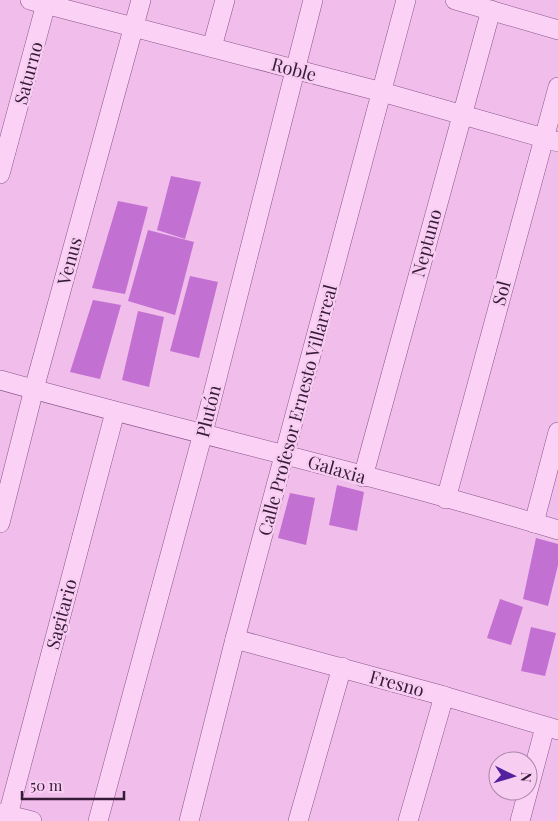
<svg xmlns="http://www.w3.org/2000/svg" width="558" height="821" font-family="'Playfair Display',serif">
  <rect width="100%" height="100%" fill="#f1bdeb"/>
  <g fill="#c270d2">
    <polygon points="171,176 201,182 185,239 157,230"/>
    <polygon points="118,201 148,207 125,294 92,288"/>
    <polygon points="148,230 194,242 175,315 128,301"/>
    <polygon points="190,276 218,282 199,358 170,351"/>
    <polygon points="93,300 121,305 100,379 70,372"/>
    <polygon points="138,311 164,317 149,387 122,380"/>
    <polygon points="337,485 364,492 357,531 329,525"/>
    <polygon points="290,493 315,498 306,545 278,538"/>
    <polygon points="536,538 558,544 558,565 548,606 523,599"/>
    <polygon points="500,599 523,607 511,645 487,638"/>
    <polygon points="531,627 556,633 545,676 521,671"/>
  </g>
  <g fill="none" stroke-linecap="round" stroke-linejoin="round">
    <g stroke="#87558a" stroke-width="20">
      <g id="minor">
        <polyline points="30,0 382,92 558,142"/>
        <polyline points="455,0 558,30"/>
        <polyline points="212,47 225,0"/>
        <polyline points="0,174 47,0"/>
        <path d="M 0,380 C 185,432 374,474 558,530"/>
        <polyline points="363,477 491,10"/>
        <polyline points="446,499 558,87"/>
        <polyline points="0,523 34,389 141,0"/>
        <polyline points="534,523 558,432"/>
        <polyline points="235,639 444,696 558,730"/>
        <polyline points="0,813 32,821"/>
        <polyline points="8,815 115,412"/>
        <polyline points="98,821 203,433 313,0"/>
        <polyline points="189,821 235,639 406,0"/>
        <polyline points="298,821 342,667"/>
        <polyline points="408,821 444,696"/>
        <polyline points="520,821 545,727"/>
      </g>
    </g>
    <use href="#minor" stroke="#fbd1f6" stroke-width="19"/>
  </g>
  <g text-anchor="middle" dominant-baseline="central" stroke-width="5" stroke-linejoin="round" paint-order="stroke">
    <g font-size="18" fill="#351b38" stroke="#f8cdf2">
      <text transform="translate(294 69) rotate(15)">Roble</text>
      <text transform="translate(28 73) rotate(-75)">Saturno</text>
      <text transform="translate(426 243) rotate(-75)">Neptuno</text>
      <text transform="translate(69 261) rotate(-75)">Venus</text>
      <text transform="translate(501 293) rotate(-75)">Sol</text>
      <text transform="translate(297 410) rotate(-75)">Calle Profesor Ernesto Villarreal</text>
      <text transform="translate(208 411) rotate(-76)">Plutón</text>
      <text transform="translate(337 469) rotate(16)">Galaxia</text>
      <text transform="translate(61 614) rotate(-75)">Sagitario</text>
      <text transform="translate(397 683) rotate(15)">Fresno</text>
    </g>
  </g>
  <g transform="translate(513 776) rotate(95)"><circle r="24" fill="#f8cdf2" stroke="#aa86a8"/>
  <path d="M0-4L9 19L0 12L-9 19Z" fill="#54219e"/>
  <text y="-8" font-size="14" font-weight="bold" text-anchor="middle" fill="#351b38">N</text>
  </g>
  <path d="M22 791v8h102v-8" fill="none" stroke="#351b38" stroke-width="2.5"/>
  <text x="30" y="791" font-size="15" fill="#351b38" stroke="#f8cdf2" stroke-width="4" paint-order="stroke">50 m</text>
</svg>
